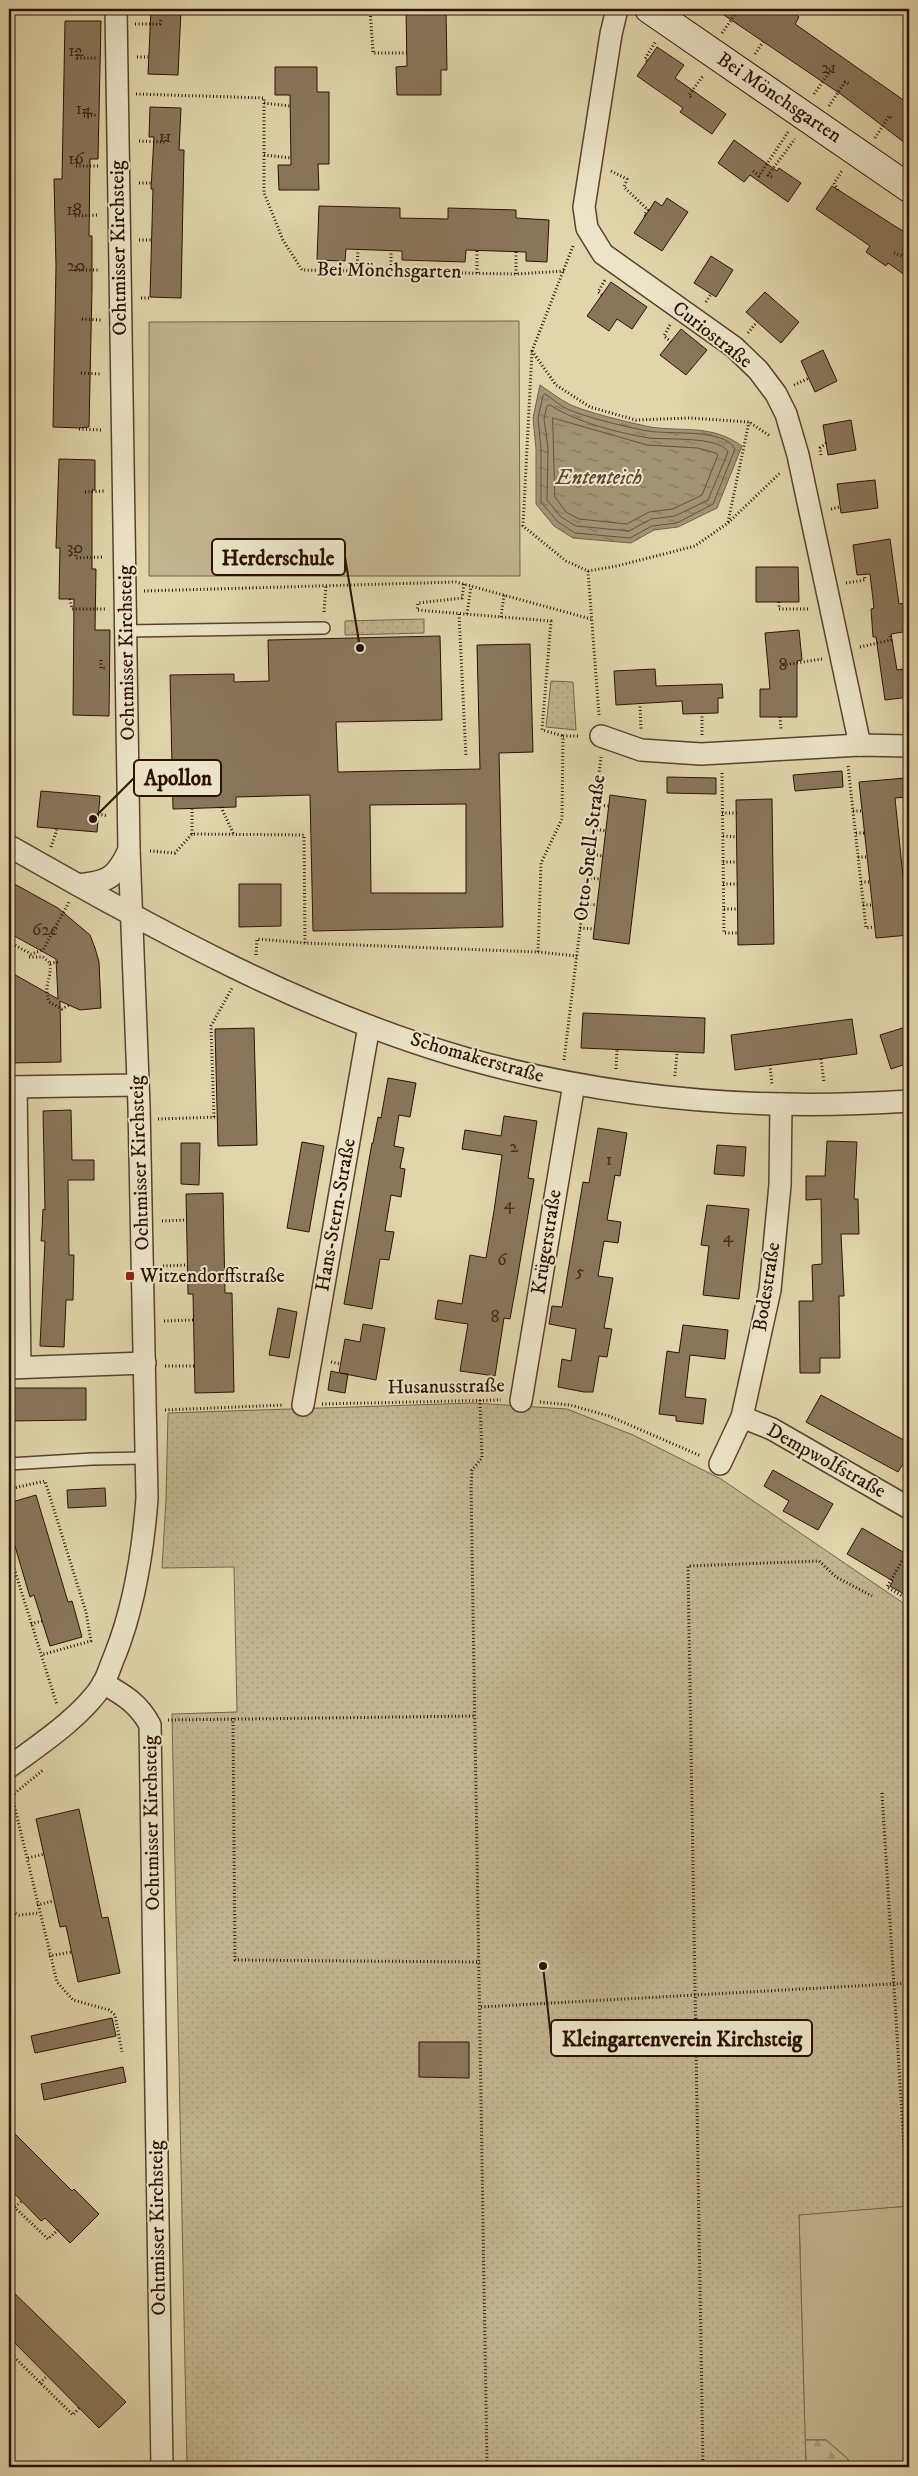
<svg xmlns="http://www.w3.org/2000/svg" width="918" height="2476" font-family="'IM FELL DW Pica',serif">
  <defs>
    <pattern id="forest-firs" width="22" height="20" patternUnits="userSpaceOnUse" patternTransform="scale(1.25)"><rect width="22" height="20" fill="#c2b48f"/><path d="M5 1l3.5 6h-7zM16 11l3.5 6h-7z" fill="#a79a7a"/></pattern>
    <pattern id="park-dots" width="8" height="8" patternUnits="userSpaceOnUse" patternTransform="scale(1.25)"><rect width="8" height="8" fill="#c2b48f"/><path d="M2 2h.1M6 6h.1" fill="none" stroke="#a79a7a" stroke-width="1.8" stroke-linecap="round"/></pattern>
    <pattern id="water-ripples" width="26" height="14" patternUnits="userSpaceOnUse" patternTransform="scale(1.25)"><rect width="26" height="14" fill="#a39273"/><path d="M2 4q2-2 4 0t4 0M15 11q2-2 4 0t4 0" fill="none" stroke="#85765c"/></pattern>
  </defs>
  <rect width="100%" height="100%" fill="#e1d5ab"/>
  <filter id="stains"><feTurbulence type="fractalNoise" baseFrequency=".004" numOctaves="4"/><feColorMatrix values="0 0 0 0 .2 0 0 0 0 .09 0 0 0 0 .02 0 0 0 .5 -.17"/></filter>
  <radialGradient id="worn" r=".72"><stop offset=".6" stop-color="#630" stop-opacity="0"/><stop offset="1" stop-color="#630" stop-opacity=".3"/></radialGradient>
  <g fill="#c2b48f" stroke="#77624a">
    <polygon points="519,321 520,576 149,576 149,322"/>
    <polygon points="909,2206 909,2467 848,2467 848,2459 826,2440 805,2440 799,2214"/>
  </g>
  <polygon fill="url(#forest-firs)" stroke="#77624a" points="805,2440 826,2440 848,2459 848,2467 806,2467"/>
  <g fill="url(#park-dots)" stroke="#77624a">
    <polygon points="424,619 424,633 345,635 345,621"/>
    <polygon points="551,681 573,682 576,730 546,727"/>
    <polygon points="474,1403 567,1409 633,1435 721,1479 909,1607 909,2206 799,2215 806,2467 187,2467 172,1714 237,1712 234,1567 162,1568 166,1499 168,1413"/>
  </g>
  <path fill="url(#water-ripples)" stroke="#735e47" d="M 540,385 C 549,391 559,399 569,404 C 585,412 631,423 650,427 C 685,432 711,424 742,446 L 717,508 L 678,527 L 654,530 L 631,543 L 573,538 L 554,526 L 536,504 L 536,449 L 533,418 Z"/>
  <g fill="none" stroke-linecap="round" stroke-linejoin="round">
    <g stroke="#68513c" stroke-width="1">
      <path d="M 545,394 C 553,399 559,405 567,409 C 588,418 626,427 648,431 C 670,435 724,428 735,449 L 713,504 L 677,523 L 652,526 L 630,538 L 575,533 L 558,522 L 541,502 L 541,449 L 538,418 L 543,396 Z"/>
      <path d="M 550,405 C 575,422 619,433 649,438 C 666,440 720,436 728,452 L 708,500 L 675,516 L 651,519 L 629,531 L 576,526 L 561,517 L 547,500 L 548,448 L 544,419 L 547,406 Z"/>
      <polygon points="553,418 647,445 698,448 716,453 718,455 702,495 673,509 649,512 627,524 579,519 566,512 555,497"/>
    </g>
  </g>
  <g fill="#8a765b" stroke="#2c1005" fill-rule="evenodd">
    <polygon points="151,9 181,9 178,75 148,74"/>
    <polygon points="406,9 446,9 447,70 441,70 441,95 397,95 396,67 407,66"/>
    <polygon points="715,9 788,9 799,17 795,24 909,104 909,146 842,95"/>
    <polygon points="65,21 101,21 98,159 90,159 89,236 92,236 92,288 89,427 79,428 53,427 56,266 54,179 62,179"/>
    <polygon points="657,47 684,65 675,78 726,114 712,134 680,112 683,108 637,76"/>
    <polygon points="275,67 317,67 317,92 329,92 329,164 318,164 319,190 279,190 278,165 291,165 290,95 275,95"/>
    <polygon points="150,107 181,108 179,150 184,150 181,298 150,297 153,189 151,189 154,137 149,137"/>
    <polygon points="734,140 777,171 779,168 801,183 788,202 750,175 744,182 718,163"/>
    <polygon points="832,186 909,235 909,278 888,263 886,266 866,252 870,246 816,209"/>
    <polygon points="667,198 688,212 662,251 634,233 655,201 662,206"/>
    <polygon points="319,206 400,208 400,218 448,219 448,208 516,210 516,218 549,220 547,262 526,261 526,252 466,250 465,262 402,260 402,251 346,249 345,261 317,260"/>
    <polygon points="711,256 733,270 716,297 694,283"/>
    <polygon points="611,282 647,307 632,329 617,319 609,331 587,316"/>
    <polygon points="765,292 799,322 781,343 746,312"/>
    <polygon points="681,329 707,350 686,375 660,355"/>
    <polygon points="823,350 837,381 815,392 801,361"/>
    <polygon points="851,420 856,450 828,455 823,425"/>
    <polygon points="59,459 95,460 95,490 92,490 92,569 96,569 95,630 110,630 109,716 73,715 74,599 59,599 60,548 56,548"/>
    <polygon points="875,480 878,508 841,513 837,484"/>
    <polygon points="890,539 899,604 906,603 909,622 909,631 891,634 897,670 909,668 909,697 885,700 876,637 873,637 871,609 874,608 870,574 857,575 853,545"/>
    <polygon points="756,567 798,567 799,602 756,602"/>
    <polygon points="799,630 802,660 797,661 797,717 760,717 760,689 770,689 765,633"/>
    <path d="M 440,636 L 442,720 L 336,722 L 338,772 L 480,769 L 477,645 L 530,644 L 533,752 L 499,753 L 503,927 L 313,931 L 310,795 L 236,797 L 236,807 L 173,809 L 170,675 L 234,674 L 234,682 L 269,681 L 268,640 ZM 466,804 L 466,893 L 371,893 L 370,805 Z"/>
    <polygon points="655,669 656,686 722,684 723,698 718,698 718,713 683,714 682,701 616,705 614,671"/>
    <polygon points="842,771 843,787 795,791 793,775"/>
    <polygon points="667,777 716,778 716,794 667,793"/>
    <polygon points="905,778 907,797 895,798 909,935 876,938 859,782"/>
    <polygon points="41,791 100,796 97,832 37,827"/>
    <polygon points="610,795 646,800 629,944 593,939"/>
    <polygon points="772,799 774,944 738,945 736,800"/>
    <polygon points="9,881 58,908 90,935 95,948 99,962 101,1008 80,1010 60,1001 61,1062 12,1063 10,972 58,999 56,959 9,933"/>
    <polygon points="239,884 281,884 281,926 239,927"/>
    <polygon points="583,1013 705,1018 704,1053 581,1048"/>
    <polygon points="852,1019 857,1054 735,1070 731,1035"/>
    <polygon points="909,1026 909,1063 891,1069 880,1035"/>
    <polygon points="254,1028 257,1145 218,1146 215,1029"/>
    <polygon points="388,1078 416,1083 410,1117 399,1115 394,1146 404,1148 400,1168 405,1169 401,1197 391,1195 385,1231 394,1232 389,1260 380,1259 372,1309 344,1304 372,1143 373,1143 378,1117 381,1118"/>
    <polygon points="71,1110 72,1160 94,1160 94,1180 68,1180 69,1255 74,1255 73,1300 66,1300 64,1347 40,1346 45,1241 41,1241 42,1229 43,1209 45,1210 43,1111"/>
    <polygon points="504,1116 537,1121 528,1178 534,1179 517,1280 510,1319 504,1318 495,1376 460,1371 468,1324 435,1319 438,1300 462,1304 470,1255 486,1258 494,1211 502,1155 462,1149 465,1130 501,1136"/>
    <polygon points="598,1128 627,1133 620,1176 615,1175 607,1220 621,1222 618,1243 604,1241 598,1276 613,1278 604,1328 612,1329 607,1357 599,1356 593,1392 584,1392 558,1387 562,1359 571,1361 576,1329 549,1324 552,1306 562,1307 583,1182 589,1183"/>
    <polygon points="827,1141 857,1142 854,1199 858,1199 859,1234 841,1234 844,1296 839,1296 840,1358 820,1358 820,1373 800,1373 799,1301 813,1301 812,1265 822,1264 821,1199 806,1200 806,1176 825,1176"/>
    <polygon points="302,1142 324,1146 309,1232 287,1228"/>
    <polygon points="181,1143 200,1143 199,1185 181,1184"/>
    <polygon points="717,1145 746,1147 744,1176 714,1174"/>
    <polygon points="223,1193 225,1293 232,1293 234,1392 195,1393 193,1294 188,1294 186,1194"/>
    <polygon points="707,1205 749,1209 739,1299 703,1295 709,1246 701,1245"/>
    <polygon points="278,1308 297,1312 289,1358 269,1355"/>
    <polygon points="363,1324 385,1328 376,1380 340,1373 348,1374 345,1393 328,1390 331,1371 339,1373 345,1339 360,1342"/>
    <polygon points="683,1325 728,1330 725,1359 690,1355 685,1397 706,1399 703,1424 676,1421 676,1416 659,1414 667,1351 679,1353"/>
    <polygon points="9,1388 86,1388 86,1420 9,1421"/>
    <polygon points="821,1395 909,1443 909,1454 898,1472 806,1422"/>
    <polygon points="773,1470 833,1504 818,1530 783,1511 789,1501 764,1486"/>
    <polygon points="105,1488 106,1506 68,1508 67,1490"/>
    <polygon points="36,1495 68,1602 72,1601 82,1637 50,1646 34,1595 30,1597 9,1526 9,1503"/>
    <polygon points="862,1528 908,1555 909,1553 909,1597 890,1586 893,1581 847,1554"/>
    <polygon points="79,1809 102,1918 108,1917 120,1973 78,1982 66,1926 60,1927 36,1819"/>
    <polygon points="112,2018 116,2036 35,2053 31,2036"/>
    <polygon points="419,2042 469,2042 469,2078 419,2077"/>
    <polygon points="123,2067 126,2082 44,2100 41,2084"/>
    <polygon points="9,2128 72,2191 74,2189 99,2214 70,2243 45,2218 41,2221 9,2188"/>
    <polygon points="9,2288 126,2402 99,2428 9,2337"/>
  </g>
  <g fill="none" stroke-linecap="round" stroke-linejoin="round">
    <g stroke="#59412e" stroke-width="14">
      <g id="lane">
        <polyline points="126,631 324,628"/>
        <polyline points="9,1464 92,1459 146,1458"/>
      </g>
    </g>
    <g stroke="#59412e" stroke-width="24">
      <g id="street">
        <polyline points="617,9 611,34 584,207 587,228 603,254 734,347 758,370 776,394 786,414 798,455 860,745"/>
        <polyline points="601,736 641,750 701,754 860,745 909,746"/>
        <path d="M 9,846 C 155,929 305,1013 468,1059 C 611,1099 762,1111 909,1101"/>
        <path d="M 78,885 C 108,882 116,878 129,850"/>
        <polyline points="9,1087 138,1085"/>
        <polyline points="16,1087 20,1367"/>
        <polyline points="9,1368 145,1363"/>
        <polyline points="521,1401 574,1084"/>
        <polyline points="303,1405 369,1026"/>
        <polyline points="742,1417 772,1429 909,1508"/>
        <polyline points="720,1464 742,1417 770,1290 780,1185 781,1104"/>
        <path d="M 103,1683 C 124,1695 139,1704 150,1725 L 162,2467"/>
        <path d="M 9,1767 C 39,1745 83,1716 103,1684 C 108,1675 111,1664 115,1655 C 135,1605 143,1552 147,1498 L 139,1106 L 129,849 L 116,9"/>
      </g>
    </g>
    <g stroke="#2c1005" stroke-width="30">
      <polyline id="secondary" points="649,9 909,188"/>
    </g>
    <g stroke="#2c1005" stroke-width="3" stroke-dasharray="1 2.5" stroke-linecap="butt">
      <polyline points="370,9 373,53 407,53"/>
      <polyline points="135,24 160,24 161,18"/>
      <polyline points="722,33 739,9"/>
      <polyline points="76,51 77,58 98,58"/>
      <polyline points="755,54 763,42"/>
      <polyline points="137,57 148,57"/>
      <polyline points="647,61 645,59 656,41"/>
      <polyline points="136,94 264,98 264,193 283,240 302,270 516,274 565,271"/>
      <polyline points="814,94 831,70 829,68"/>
      <polyline points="691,97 689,95 703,76"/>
      <polyline points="264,103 290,106"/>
      <polyline points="829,106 845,82 850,84"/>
      <polyline points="84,109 84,116 97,115"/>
      <polyline points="875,138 889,116 892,118"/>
      <polyline points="139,141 166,142 165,137"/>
      <polyline points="264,155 291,158"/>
      <polyline points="76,159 76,166 98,166"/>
      <polyline points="611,171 627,179 624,187 648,210 644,215 646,216"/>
      <polyline points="753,171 759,176 788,132"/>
      <polyline points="772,177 768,175 795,139"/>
      <polyline points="139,183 151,183"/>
      <polyline points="838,190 834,183 842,171"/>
      <polyline points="74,210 74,216 99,215"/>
      <polyline points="139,240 151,240"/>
      <polyline points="573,246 532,351 523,526 566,561 588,571 617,566 695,546 728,523 781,472"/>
      <polyline points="894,253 902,256 909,247"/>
      <polyline points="76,266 76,270 100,270"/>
      <polyline points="357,271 358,249"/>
      <polyline points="391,272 391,250"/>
      <polyline points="477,273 477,251"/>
      <polyline points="516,274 516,252"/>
      <polyline points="602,295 598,292 605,280"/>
      <polyline points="141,298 150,298"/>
      <polyline points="706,302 711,294"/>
      <polyline points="82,319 101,320"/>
      <polyline points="670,325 664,336 671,342"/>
      <polyline points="748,333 757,322"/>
      <polyline points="532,351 556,385 590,407 636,420 690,418 749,422 770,436"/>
      <polyline points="81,373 101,374"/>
      <polyline points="794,385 809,378"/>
      <polyline points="79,429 101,430"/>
      <polyline points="821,455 820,448 826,443"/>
      <polyline points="85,492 104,491"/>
      <polyline points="831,509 840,507"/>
      <polyline points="728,522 749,422"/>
      <polyline points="75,548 76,558 103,557"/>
      <polyline points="588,571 599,715"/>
      <polyline points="846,583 865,580 864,574"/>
      <polyline points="464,584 462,598 418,603 417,610 551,621 542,730 563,736"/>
      <polyline points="144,591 456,582 591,619"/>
      <polyline points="70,599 72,609 106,609"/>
      <polyline points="779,602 779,609 810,609"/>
      <polyline points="324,612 326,585"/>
      <polyline points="459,614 466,757"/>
      <polyline points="467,614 471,586"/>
      <polyline points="501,617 504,595"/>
      <polyline points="860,647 891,640 890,635"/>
      <polyline points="101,660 101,668 107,668"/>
      <polyline points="783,665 822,659"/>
      <polyline points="905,697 906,727"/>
      <polyline points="640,703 641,729"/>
      <polyline points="780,717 781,729"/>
      <polyline points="702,735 702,713"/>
      <polyline points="848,766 866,928 874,927"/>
      <polyline points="722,773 724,933 738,933"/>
      <polyline points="597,805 609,806"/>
      <polyline points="221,807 234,835"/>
      <polyline points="853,811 862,811"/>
      <polyline points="722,813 737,813"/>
      <polyline points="98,814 108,816"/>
      <polyline points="593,829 606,831"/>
      <polyline points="856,833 864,833"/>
      <polyline points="192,834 192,808"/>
      <polyline points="723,836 737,837"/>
      <polyline points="51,847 57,829"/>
      <polyline points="150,851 175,853 192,834 304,835 305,943 538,952 541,863 562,819 563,736 580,736"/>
      <polyline points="590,854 603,856"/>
      <polyline points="858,857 867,857"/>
      <polyline points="723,862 737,862"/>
      <polyline points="587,878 600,879"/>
      <polyline points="861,882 870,882"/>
      <polyline points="723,884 738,884"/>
      <polyline points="583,904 597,905"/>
      <polyline points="863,905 872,905"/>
      <polyline points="724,909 738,909"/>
      <polyline points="580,928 594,929"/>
      <polyline points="9,942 31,954 43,950 69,902"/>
      <polyline points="538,952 577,956"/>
      <polyline points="256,955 257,939 305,943"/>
      <path d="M 29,957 L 43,957 L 50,963 C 52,981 43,982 49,1002 L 62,1009 L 69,1005"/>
      <polyline points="50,963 60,962"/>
      <polyline points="821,1059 824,1083"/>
      <polyline points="564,1060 601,757"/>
      <polyline points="770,1065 772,1085"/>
      <polyline points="616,1069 617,1050"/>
      <polyline points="675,1076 677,1052"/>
      <polyline points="214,1117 211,1026 232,988"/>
      <polyline points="158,1119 218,1117"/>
      <polyline points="162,1221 186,1220"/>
      <polyline points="163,1266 187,1265"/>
      <polyline points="164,1321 194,1320"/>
      <polyline points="331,1362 340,1364"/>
      <polyline points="165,1366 195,1366"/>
      <polyline points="480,1400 482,1458 472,1470 471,1487 487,2467"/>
      <polyline points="540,1402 570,1405 609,1416 701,1456"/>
      <polyline points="322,1404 501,1400"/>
      <polyline points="165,1410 284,1405"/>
      <polyline points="9,1489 45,1481 86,1612 91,1641 41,1655"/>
      <polyline points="9,1532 11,1532"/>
      <polyline points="909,1549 887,1587 909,1600"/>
      <polyline points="9,1552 57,1705"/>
      <polyline points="31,1624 42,1621"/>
      <polyline points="233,1718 235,1960 480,1962"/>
      <polyline points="168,1720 475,1716"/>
      <polyline points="882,1793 907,2196"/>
      <polyline points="12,1796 57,1982 73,2000 109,2010 115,2015 122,2052"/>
      <polyline points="9,1798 43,1770"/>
      <polyline points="28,1858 44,1854"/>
      <polyline points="37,1905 54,1901"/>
      <polyline points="9,1911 19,1915 39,1913"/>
      <polyline points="49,1956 71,1952"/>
      <polyline points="481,2007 909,1983"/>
      <polyline points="9,2202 48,2239 58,2230"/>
      <polyline points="15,2207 22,2201"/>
      <polyline points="9,2352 73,2415 79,2408"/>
      <polyline points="40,2383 47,2376"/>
      <polyline points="703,2467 688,1566 819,1561 836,1577 872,1596"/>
    </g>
    <use href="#lane" stroke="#ece4c8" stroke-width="11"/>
    <use href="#street" stroke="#ece4c8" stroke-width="21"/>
    <use href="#secondary" stroke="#ece4c8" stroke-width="28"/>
  </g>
  <rect fill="#8f2418" stroke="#ece4c8" stroke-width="2" x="125" y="1271" width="10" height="10" rx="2.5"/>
  <g text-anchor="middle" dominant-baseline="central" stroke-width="4" stroke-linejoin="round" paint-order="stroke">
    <g font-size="18" fill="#442a1a">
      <text x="76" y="51">12</text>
      <text x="829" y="68">21</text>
      <text x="84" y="109">14</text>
      <text x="165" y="137">11</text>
      <text x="76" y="159">16</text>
      <text x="74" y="210">18</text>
      <text x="76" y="266">20</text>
      <text x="75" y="548">30</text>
      <text x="783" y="665">8</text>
      <text x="45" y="930">62c</text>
      <text x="514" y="1147">2</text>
      <text x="609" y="1160">1</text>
      <text x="509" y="1204">4</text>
      <text x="728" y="1237">4</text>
      <text x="502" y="1260">6</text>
      <text x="580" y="1272">5</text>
      <text x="495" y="1317">8</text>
    </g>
    <g font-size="20" fill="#2c1005" stroke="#ece4c8">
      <text transform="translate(779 98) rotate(34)">Bei Mönchsgarten</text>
      <text transform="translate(119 248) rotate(-91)">Ochtmisser Kirchsteig</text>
      <text transform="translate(389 271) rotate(1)">Bei Mönchsgarten</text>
      <text transform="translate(712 335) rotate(38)">Curiostraße</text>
      <text transform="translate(127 653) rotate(-91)">Ochtmisser Kirchsteig</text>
      <text transform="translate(590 848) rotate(-83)">Otto-Snell-Straße</text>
      <text transform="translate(477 1058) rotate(16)">Schomakerstraße</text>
      <text transform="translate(140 1163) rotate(-92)">Ochtmisser Kirchsteig</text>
      <text transform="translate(336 1215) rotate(-80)">Hans-Stern-Straße</text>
      <text transform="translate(547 1242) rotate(-81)">Krügerstraße</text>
      <text transform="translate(767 1287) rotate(-81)">Bodestraße</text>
      <text transform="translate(446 1387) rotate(-1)">Husanusstraße</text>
      <text transform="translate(826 1461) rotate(29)">Dempwolfstraße</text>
      <text transform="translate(152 1823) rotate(-91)">Ochtmisser Kirchsteig</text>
      <text transform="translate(158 2228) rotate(-91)">Ochtmisser Kirchsteig</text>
    </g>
    <g font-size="20" fill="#2c1005" stroke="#ece4c8" text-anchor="start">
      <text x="140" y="1276">Witzendorffstraße</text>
    </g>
    <g font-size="21" font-style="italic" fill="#5c4431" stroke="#ece4c8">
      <text x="599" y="478">Ententeich</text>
    </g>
  </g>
  <path fill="none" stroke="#2c1005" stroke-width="2" d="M360 648L345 557M93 819L134 778M543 1966L551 2038"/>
  <g fill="#2c1005" stroke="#ece4c8" stroke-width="2">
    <circle cx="360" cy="648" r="5"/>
    <circle cx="93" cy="819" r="5"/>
    <circle cx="543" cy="1966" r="5"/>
  </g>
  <g fill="#ece4c8" stroke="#2c1005" stroke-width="2">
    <rect x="212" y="539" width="133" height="36" rx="5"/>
    <rect x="134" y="760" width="87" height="36" rx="5"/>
    <rect x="551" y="2020" width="261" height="36" rx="5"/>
  </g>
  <g font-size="21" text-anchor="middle" font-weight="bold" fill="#2c1005">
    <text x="278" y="565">Herderschule</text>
    <text x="178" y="785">Apollon</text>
    <text x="682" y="2046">Kleingartenverein Kirchsteig</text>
  </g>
  <rect width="918" height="2476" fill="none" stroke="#e1d5ab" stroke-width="30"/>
  <rect x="10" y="10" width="898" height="2456" fill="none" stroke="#2c1005" stroke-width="2.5"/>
  <rect x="15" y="15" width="888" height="2446" fill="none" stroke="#2c1005"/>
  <rect width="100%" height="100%" filter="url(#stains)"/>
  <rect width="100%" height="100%" fill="url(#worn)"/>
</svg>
